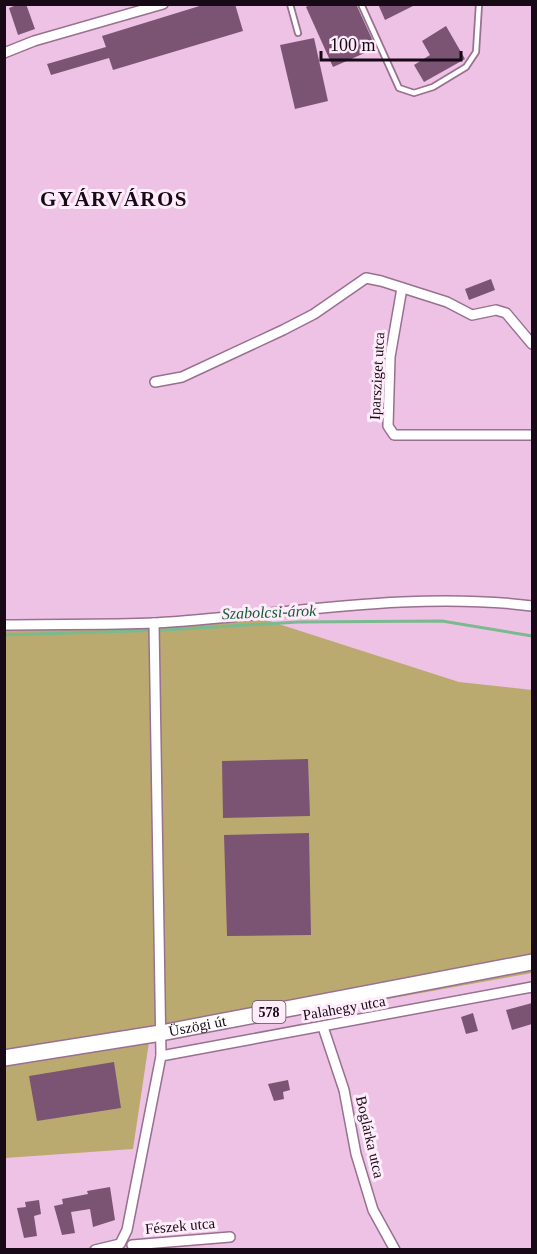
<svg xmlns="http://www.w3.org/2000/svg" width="537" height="1254" font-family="'Times New Roman',serif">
  <rect width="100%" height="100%" fill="#eec2e5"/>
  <polygon fill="#bbaa6f" points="263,619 459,682 532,690 532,973 149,1042 133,1149 5,1158 4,631"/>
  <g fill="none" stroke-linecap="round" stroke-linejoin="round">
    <polyline stroke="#7bb98e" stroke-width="3" points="4,635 165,630 298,622 442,621 532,636"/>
  </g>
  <g fill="#7b5474">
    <polygon points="19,4 26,4 35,29 18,35 9,8"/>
    <polygon points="206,4 235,4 243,31 113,70 109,58 51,75 47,64 106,47 102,36"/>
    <polygon points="311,4 356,4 376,48 333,67 306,7"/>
    <polygon points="378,4 417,4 385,20"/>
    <polygon points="446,26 465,59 424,82 414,65 430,55 422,41"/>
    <polygon points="314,38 328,101 295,109 280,45"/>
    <polygon points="491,279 495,290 469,300 465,289"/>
    <polygon points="308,759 310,816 223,818 222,761"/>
    <polygon points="309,833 311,935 227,936 224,835"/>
    <polygon points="532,1003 532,1024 512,1030 506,1010"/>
    <polygon points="473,1013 478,1031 466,1034 461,1017"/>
    <polygon points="114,1062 121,1108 37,1121 29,1076"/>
    <polygon points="288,1080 290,1090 283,1092 284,1099 274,1101 268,1084"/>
    <polygon points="110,1187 115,1220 93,1227 90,1209 71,1212 75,1233 62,1235 54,1206 63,1204 62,1199 88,1194 87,1191"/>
    <polygon points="39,1200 41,1214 34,1216 37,1236 24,1238 17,1208 26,1207 25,1202"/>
  </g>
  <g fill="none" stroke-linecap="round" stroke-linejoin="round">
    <g stroke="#997090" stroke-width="8">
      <g id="lane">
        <polyline points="290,4 298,33"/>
        <polyline points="361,4 399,88 414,93 433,87 466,67 476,52 479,4"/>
      </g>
    </g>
    <g stroke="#997090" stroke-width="12">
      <g id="street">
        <polyline points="4,53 34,41 163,4"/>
        <polyline points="402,288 390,357 388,426 394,435 532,435"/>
        <polyline points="155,382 182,377 283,330 314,314 366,278 381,281 447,302 472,315 496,310 506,313 532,344"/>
        <path d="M 4,625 C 55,624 105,625 155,623 C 278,616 409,590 532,606"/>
        <polyline points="323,1027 344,1090 356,1154 373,1210 395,1250"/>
        <polyline points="161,1056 532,987"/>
        <polyline points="132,1245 230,1237"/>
        <polyline points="95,1250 120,1244 127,1230 161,1056 154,623"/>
      </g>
    </g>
    <g stroke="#997090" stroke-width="18">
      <g id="primary">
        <path id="s1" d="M 4,1058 L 161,1033 L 532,962"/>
      </g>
    </g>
    <use href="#lane" stroke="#fff" stroke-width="4.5"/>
    <use href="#street" stroke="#fff" stroke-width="9"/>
    <use href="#primary" stroke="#fff" stroke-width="15"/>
  </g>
  <g text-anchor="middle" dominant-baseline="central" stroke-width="6" stroke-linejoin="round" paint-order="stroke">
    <rect fill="#ffecfb" stroke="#5d4d5a" stroke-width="1.5" x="252.5" y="1001" width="33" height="22" rx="4.5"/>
    <g font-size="14" font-weight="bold" fill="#170915">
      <text x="269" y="1012">578</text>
    </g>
    <g font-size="15" fill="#170915" stroke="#ffecfb">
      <text transform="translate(377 376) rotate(-87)">Iparsziget utca</text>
      <text transform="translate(344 1008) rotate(-10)">Palahegy utca</text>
      <text stroke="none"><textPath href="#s1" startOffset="196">Üszögi út</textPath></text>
      <text transform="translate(370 1137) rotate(77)">Boglárka utca</text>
      <text transform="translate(180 1226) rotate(-5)">Fészek utca</text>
    </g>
    <g font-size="16" font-style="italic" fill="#125a32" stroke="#ffecfb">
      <text transform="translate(269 612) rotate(-2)">Szabolcsi-árok</text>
    </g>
    <g font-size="21" font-weight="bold" letter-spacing="1.5" fill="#170915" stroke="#ffecfb">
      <text x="114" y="199">GYÁRVÁROS</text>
    </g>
  </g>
  <rect width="537" height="1254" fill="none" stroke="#170915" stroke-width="12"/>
  <path d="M321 51v9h140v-9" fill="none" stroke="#170915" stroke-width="3"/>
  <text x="330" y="51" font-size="18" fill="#170915" stroke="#ffecfb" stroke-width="4.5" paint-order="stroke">100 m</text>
</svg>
